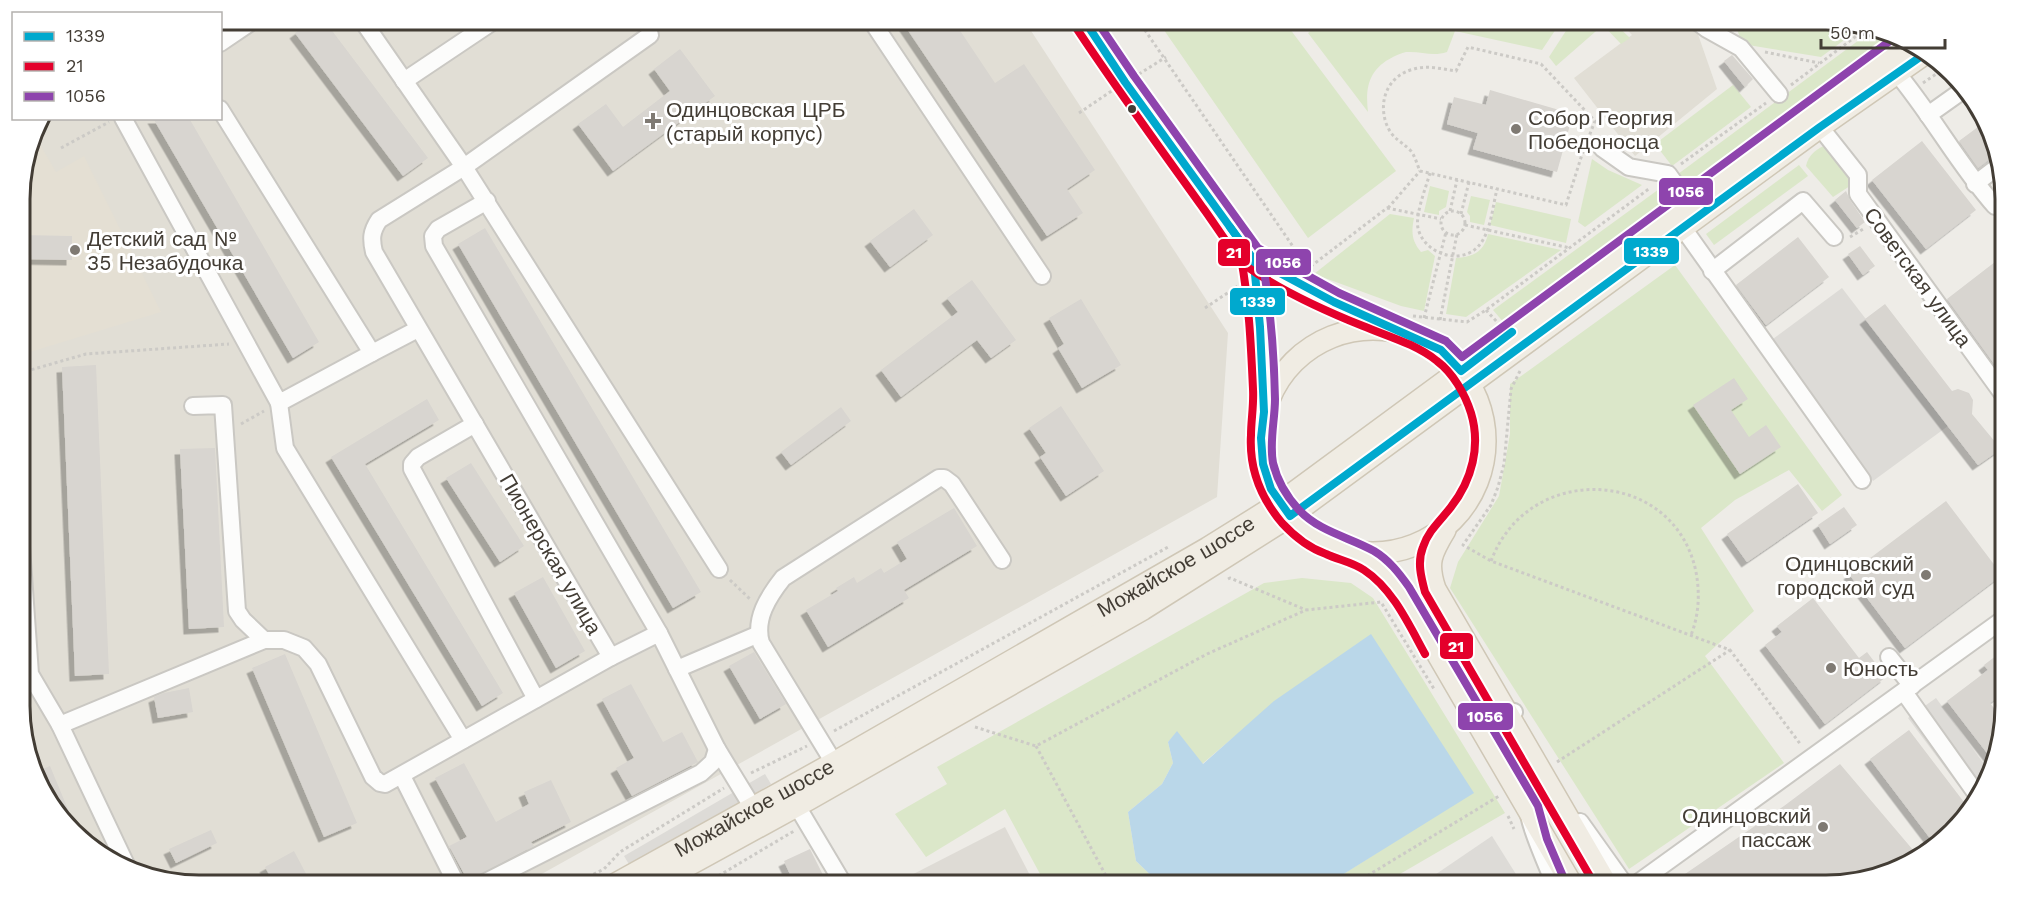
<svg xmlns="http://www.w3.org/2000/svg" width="2025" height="905" font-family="'Work Sans',sans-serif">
  <defs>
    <filter id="shadow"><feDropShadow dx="-5.5" dy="5.5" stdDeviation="0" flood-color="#0004"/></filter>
  </defs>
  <rect width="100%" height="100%" fill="#eeece7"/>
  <g fill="#e1ded5">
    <polygon points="221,20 1024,20 1228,333 1217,497 522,885 199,885 130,872 56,815 21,730 20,187 39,118 220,118"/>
    <polygon points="1618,20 1693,20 1717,89 1635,156 1574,78 1632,35"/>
  </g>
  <polygon fill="#dedbd5" points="1005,827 1035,885 892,885"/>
  <polygon fill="#e4dfd3" points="34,134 56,172 84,156 161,312 20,355 20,187"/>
  <g fill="#dbe7c9">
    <polygon points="1157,20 1293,20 1287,25 1396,171 1308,238"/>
    <path d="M 1323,20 L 1562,20 L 1542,50 L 1455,31 L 1447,52 C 1432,57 1422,51 1406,52 C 1401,53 1397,55 1393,57 C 1369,69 1365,87 1368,112 L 1308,33 Z"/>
    <polygon points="1573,20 1611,20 1630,38 1621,44 1603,25 1556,66 1549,57"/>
    <polygon points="1734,20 1826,20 1862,27 1821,57 1742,44"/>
    <polygon points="1874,29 1896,34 1691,186 1678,174"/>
    <polygon points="1733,85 1751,107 1672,166 1655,144"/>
    <path d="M 1829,144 L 1853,171 L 1853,184 L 1833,197 L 1806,166 C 1808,155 1818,147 1829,144 Z"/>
    <polygon points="1592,159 1608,170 1642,185 1585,227 1578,222"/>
    <polygon points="1799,165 1808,176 1714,245 1706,234"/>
    <polygon points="1666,184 1674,196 1505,324 1493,310"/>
    <polygon points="1430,186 1449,191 1446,207 1439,211 1439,215 1424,212"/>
    <polygon points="1471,196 1490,200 1484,225 1470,222 1470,216 1467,212"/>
    <polygon points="1496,202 1571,219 1566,243 1490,225"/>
    <path d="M 1390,214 L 1414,218 C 1411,233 1412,241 1421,252 L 1428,250 L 1435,256 L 1424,311 L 1401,306 L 1314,274 Z"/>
    <path d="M 1488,234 L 1561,250 L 1466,317 L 1446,314 L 1456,258 C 1473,257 1484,252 1488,234 Z"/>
    <polygon points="1675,265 1842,495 1822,511 1789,470 1735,500 1701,528 1754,611 1705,656 1784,763 1629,869 1450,588 1458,562 1499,496 1510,434 1510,384"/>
    <polygon points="1302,578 1351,583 1373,598 1505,813 1381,885 1326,885 1383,849 1235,736 1202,764 1177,732 1168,742 1173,763 1162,784 1128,812 1136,861 1161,885 1046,885 1005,809 926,857 895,814 947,784 937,767 1264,583"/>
  </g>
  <g fill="#dddbd7">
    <polygon points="1842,288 1948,426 1873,481 1773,339"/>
    <polygon points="1936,698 1992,775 1973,805 1908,718"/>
    <polygon points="765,774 771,784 630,866 624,856"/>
    <polygon points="1492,836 1519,879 1511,885 1420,885"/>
  </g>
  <polygon fill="#bad7e9" points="1371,634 1474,793 1326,885 1161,885 1136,861 1128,812 1162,784 1173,763 1168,742 1177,731 1203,764 1274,701"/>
  <g fill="#d8d5d0" filter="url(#shadow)">
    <polygon points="313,20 324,20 428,158 403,176 295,33"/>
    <polygon points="901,20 953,20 995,83 1024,64 1095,170 1067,189 1083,213 1047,236"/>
    <polygon points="680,49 715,96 613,171 578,124 606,104 623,127 670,91 654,69"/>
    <polygon points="1732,55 1753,79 1745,87 1724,61"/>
    <polygon points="1490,90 1573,114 1557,172 1473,149 1478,133 1447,124 1454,97 1486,105"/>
    <polygon points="153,118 189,118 319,342 293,358"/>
    <polygon points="1982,124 1995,155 1978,168 1959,141"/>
    <polygon points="1922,141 1976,210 1926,249 1872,180"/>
    <polygon points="1846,191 1850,200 1865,222 1857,228 1835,200"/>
    <polygon points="914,209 933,235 890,267 870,241"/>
    <polygon points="485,228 701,592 673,608 458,244"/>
    <polygon points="20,235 72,236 72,260 20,259"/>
    <polygon points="1798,237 1829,277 1766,325 1736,285"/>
    <polygon points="1860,246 1875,266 1863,275 1848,254"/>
    <polygon points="2004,255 2004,314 2005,379 1947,299"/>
    <polygon points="972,280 1016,340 991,358 977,340 901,397 881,370 958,312 947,298"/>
    <polygon points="1081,299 1121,365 1082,388 1058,348 1064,344 1049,318"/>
    <polygon points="1885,304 1952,391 1958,389 1969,393 1973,400 1972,414 2001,449 1978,465 1865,319"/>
    <polygon points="96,365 109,674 75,676 62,367"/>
    <polygon points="1734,378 1748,399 1731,410 1749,437 1766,425 1781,447 1740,474 1693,405"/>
    <polygon points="427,399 439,420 365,464 503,693 482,706 331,457"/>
    <polygon points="1061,406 1104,471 1066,496 1040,457 1046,453 1029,428"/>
    <polygon points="841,407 851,421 791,465 781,452"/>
    <polygon points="215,448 224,627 189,629 180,449"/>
    <polygon points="471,463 524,546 500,562 446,478"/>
    <polygon points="1798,484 1818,513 1747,562 1727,534"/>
    <polygon points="1946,501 2002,575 1905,648 1849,574"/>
    <polygon points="1844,507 1857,525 1830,544 1818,525"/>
    <polygon points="954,508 977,546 904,590 909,598 828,647 806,610 838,591 836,588 854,577 857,583 881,568 884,573 907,559 897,542"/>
    <polygon points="543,577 585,651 556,668 514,593"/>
    <polygon points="1813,598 1859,658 1867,652 1886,677 1825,724 1765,645 1782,632 1777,626"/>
    <polygon points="2005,649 2005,692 1990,703 2003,720 1994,762 1947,701 1988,670 1984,665"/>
    <polygon points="754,652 786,704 760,719 729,666"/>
    <polygon points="285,654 357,823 324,837 252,668"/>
    <polygon points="631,684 663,742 682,732 698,762 632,796 616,768 634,758 602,699"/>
    <polygon points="189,688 193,712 158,718 154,697 164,693"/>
    <polygon points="1909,730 1970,810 1961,824 1936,846 1870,759"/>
    <polygon points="464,763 496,822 529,804 524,792 551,780 571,822 531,842 534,846 468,881 449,846 467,837 435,778"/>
    <polygon points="1840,764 1919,857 1837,885 1669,885 1784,806"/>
    <polygon points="50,766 77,831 56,815 38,771"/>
    <polygon points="211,830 217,843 176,863 169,849"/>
    <polygon points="810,849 825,879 813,885 795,885 784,861"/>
    <polygon points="294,851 312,885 275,885 265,867"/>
  </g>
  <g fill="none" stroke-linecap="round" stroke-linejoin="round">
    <g stroke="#cac8c3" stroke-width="20">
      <g id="minor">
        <path d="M 362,20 L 464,167 L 379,220 C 371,232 371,239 374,252 L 611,657 L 659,633 L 717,749 L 753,808"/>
        <polyline points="871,20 1042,276"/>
        <path d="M 1084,20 L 1125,82 L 1251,256 C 1300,288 1355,310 1408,334"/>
        <polyline points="1695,20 1707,29 1741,48 1779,94"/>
        <polyline points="650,35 464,167 719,569"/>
        <polyline points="220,43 254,20"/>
        <path d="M 1896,72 C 1932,115 1958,164 1995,206"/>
        <polyline points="404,81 495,20"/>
        <polyline points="1928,115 1966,88"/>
        <polyline points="123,118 279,403 372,353 220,109"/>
        <polyline points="1820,127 1858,175 1858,194 2005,397"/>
        <polyline points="1602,148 1629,167 1668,174 1688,202"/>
        <polyline points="1975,184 2000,165"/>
        <polyline points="487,201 438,229 433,236 434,246 659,633"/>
        <polyline points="1683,228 1862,480"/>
        <path d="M 1251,256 C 1262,306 1262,360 1264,412"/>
        <polyline points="1712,271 1803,201 1834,237"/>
        <polyline points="372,353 418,329"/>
        <polyline points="279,403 285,448 463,740"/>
        <polyline points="193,406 223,405 237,611 243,620 264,640"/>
        <polyline points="475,424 418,457 412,464 412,469 536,699"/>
        <polyline points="21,547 30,674 60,725 264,640 284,640 304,648 318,664 373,777 380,783 385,784 611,657"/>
        <polyline points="1889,657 1912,686"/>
        <polyline points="677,669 759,634"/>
        <polyline points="1904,692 1978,796"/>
        <polyline points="60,725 129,871"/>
        <path d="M 1478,725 C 1485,711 1500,707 1514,712"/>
        <path d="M 834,763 L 761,643 C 754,619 768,597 783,578 L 939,478 L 944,478 L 952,484 L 1002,560"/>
        <polyline points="402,776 457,885"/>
        <polyline points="797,806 844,885"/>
        <polyline points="1580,822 1625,885"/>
        <polyline points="480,885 701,773 713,762 717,749"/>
        <path d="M 1555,885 C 1549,869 1523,814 1528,799 C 1530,790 1538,788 1547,789 L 1556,796"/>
        <polyline points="1635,885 2005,618"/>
      </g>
    </g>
    <g stroke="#cfc7b6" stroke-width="24">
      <g id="major">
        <circle cx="1373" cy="441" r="112"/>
        <path d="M 1445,530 C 1431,553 1426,563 1435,589 L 1607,885"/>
        <path d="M 1355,553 C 1383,568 1391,580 1409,605 L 1572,885"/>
        <path id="s1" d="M 614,885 L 834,763 L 1208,548 L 1280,503 L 1906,42"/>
        <polyline points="652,885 809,799 1143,609 1290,516 1820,127 1923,55"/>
      </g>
    </g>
    <g stroke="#cccac6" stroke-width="3" stroke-dasharray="3 3" stroke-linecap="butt">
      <polyline points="1138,20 1294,248 1283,256"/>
      <polyline points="1765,52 1819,63"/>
      <polyline points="1139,74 1166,57"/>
      <polyline points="1923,83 1942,70"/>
      <polyline points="1791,85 1867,28"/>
      <polyline points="1079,113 1113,90"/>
      <path d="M 1585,145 L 1566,205 L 1420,171 C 1417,165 1415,155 1410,150 C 1400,140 1392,139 1386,123 C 1378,99 1389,75 1414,69 C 1427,65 1442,69 1456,71 L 1468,47 L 1541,64 L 1595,121 L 1588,139"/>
      <polyline points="61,148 109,122"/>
      <polyline points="1681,164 1766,103"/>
      <path d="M 1430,173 C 1426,187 1415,215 1418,228 C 1424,255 1464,267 1481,243 C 1491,229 1493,205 1497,189"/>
      <polyline points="1388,208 1420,171"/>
      <polyline points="1450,211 1457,180"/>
      <circle cx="1453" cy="223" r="12"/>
      <polyline points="1461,214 1469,182"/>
      <polyline points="1465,225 1570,248"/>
      <polyline points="1850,237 1865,228"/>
      <polyline points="1294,248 1310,267"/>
      <polyline points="1306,270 1387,208 1441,219"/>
      <polyline points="1205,308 1241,284"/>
      <polyline points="1486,310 1497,322"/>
      <polyline points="1413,316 1467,322 1486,310 1650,188"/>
      <polyline points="1424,318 1446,232"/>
      <polyline points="1440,320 1457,234"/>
      <polyline points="1520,371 1511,389 1504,464 1498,487 1491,505 1463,545 1491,561 1730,650 1801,745"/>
      <polyline points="20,373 86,354 229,344"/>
      <polyline points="241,424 264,411"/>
      <path d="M 1491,561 C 1529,460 1675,468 1696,572 C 1700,593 1699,615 1691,635"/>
      <polyline points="1228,579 1230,578 1306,610"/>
      <polyline points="730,580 751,600"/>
      <polyline points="975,727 1036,746 1207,654 1306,610 1381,602 1434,689"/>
      <polyline points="834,731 1170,546"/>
      <polyline points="1036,746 1111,885"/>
      <polyline points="1557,762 1730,650"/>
      <polyline points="751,773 807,746"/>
      <polyline points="1508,816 1514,829"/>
      <polyline points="572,885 604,869 620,852 724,788"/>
      <polyline points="703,885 794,831"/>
      <polyline points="1352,885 1499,796"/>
    </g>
    <use href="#minor" stroke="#fcfcfb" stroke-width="16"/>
    <use href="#major" stroke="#f0ece3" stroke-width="21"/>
    <g stroke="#fff" stroke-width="12">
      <g id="bus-1">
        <polyline points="1084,20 1125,82 1251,256 1255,274 1260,327 1264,412 1261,438 1263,464 1271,489 1290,516 1820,127 1923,55"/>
        <polyline points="1230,227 1251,256 1267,266 1334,302 1441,350 1461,371 1512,332"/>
      </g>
    </g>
    <g stroke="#fff" stroke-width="12">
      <g id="bus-2">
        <path d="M 1075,26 C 1116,88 1160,148 1203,208 C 1213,221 1235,257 1246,266 C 1281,291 1323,310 1363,326 C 1387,336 1416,344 1437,361 C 1453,373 1465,394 1471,413 C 1481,446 1472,480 1451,507 C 1441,520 1428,531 1423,547 C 1417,562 1421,577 1425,592 L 1595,885"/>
        <path d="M 1241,258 C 1249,301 1251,346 1253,389 C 1254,405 1251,420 1251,435 C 1249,468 1261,498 1282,523 C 1294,536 1309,548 1326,554 C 1339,560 1352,562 1364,570 C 1393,589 1409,625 1425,654"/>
      </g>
    </g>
    <g stroke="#fff" stroke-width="12">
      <g id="bus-3">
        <polyline points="1096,20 1134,76 1258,248 1339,293 1446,341 1462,357 1898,35"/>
        <path d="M 1261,254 C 1270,301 1274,351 1275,399 C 1275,420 1269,442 1273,463 C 1277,480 1287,497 1299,510 C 1320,532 1349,537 1374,551 C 1389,560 1399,573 1409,587 L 1538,806 L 1547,839 L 1565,881"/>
      </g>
    </g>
    <use href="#bus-1" stroke="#00a9ce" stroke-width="8"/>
    <use href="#bus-2" stroke="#e4002b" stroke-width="8"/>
    <use href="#bus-3" stroke="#8e44ad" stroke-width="8"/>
  </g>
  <circle fill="#433d35" stroke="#fff" stroke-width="2" cx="1132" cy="109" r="5"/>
  <g fill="#7f7a73" stroke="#fff" stroke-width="2">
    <path d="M650 112h6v6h6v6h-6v6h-6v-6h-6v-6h6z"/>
    <circle cx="1516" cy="129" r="6"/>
    <circle cx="75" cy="250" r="6"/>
    <circle cx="1926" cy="575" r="6"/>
    <circle cx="1831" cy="668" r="6"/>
    <circle cx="1823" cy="827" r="6"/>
  </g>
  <g text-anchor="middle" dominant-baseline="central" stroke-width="6" stroke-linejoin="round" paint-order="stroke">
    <g font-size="21" fill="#433d35" stroke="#fff" text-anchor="start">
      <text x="666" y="109">Одинцовская ЦРБ<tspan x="666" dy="24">(старый корпус)</tspan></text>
      <text x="1528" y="117">Собор Георгия<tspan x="1528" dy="24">Победоносца</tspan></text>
      <text x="87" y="238">Детский сад №<tspan x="87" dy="24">35 Незабудочка</tspan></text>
      <text x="1914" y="563" text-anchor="end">Одинцовский<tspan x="1914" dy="24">городской суд</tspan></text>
      <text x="1843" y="668">Юность</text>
      <text x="1811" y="815" text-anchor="end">Одинцовский<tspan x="1811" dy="24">пассаж</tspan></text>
    </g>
    <g font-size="21" fill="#433d35" stroke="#fff">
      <text transform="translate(1918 277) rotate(54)">Советская улица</text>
      <text transform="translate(551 554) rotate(60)">Пионерская улица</text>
      <text stroke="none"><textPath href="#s1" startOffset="646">Можайское шоссе</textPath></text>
      <text stroke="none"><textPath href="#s1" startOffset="160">Можайское шоссе</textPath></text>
    </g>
  </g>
  <path d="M0 0H2025V905H0ZM199 30H1826A169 169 0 0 1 1995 199V706A169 169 0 0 1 1826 875H199A169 169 0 0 1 30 706V199A169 169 0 0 1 199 30Z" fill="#fff" fill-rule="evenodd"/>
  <path fill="none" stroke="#433d35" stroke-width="3" d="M199 30H1826A169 169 0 0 1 1995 199V706A169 169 0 0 1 1826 875H199A169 169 0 0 1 30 706V199A169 169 0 0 1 199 30Z"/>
  <g stroke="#fff" stroke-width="2">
    <rect x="1658" y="177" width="56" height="29" rx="6" fill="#8e44ad"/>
    <rect x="1623" y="237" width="57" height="28" rx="6" fill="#00a9ce"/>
    <rect x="1217" y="238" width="34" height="29" rx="6" fill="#e4002b"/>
    <rect x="1255" y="248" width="57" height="28" rx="6" fill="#8e44ad"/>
    <rect x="1229" y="287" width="57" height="29" rx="6" fill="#00a9ce"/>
    <rect x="1439" y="632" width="35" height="28" rx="6" fill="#e4002b"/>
    <rect x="1457" y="702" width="57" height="29" rx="6" fill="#8e44ad"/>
  </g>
  <g font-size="16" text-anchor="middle" font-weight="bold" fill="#fff">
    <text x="1686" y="197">1056</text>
    <text x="1651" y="257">1339</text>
    <text x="1234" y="258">21</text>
    <text x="1283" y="268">1056</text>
    <text x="1258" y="307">1339</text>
    <text x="1456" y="652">21</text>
    <text x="1485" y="722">1056</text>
  </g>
  <rect x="12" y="12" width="210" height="108" fill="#ffffff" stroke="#b4b1ae" stroke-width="1.5"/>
  <rect x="24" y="32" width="30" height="9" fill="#00a9ce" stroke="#b4b1ae" stroke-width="1.5"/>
  <text x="66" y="42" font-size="18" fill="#433d35">1339</text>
  <rect x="24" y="62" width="30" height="9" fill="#e4002b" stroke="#b4b1ae" stroke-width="1.5"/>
  <text x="66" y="72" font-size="18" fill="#433d35">21</text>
  <rect x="24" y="92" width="30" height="9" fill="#8e44ad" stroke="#b4b1ae" stroke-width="1.5"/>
  <text x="66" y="102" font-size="18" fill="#433d35">1056</text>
  <path d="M1821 39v9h124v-9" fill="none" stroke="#433d35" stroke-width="3"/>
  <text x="1830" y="39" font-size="18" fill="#433d35" stroke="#ffffff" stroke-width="4.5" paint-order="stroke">50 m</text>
</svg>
